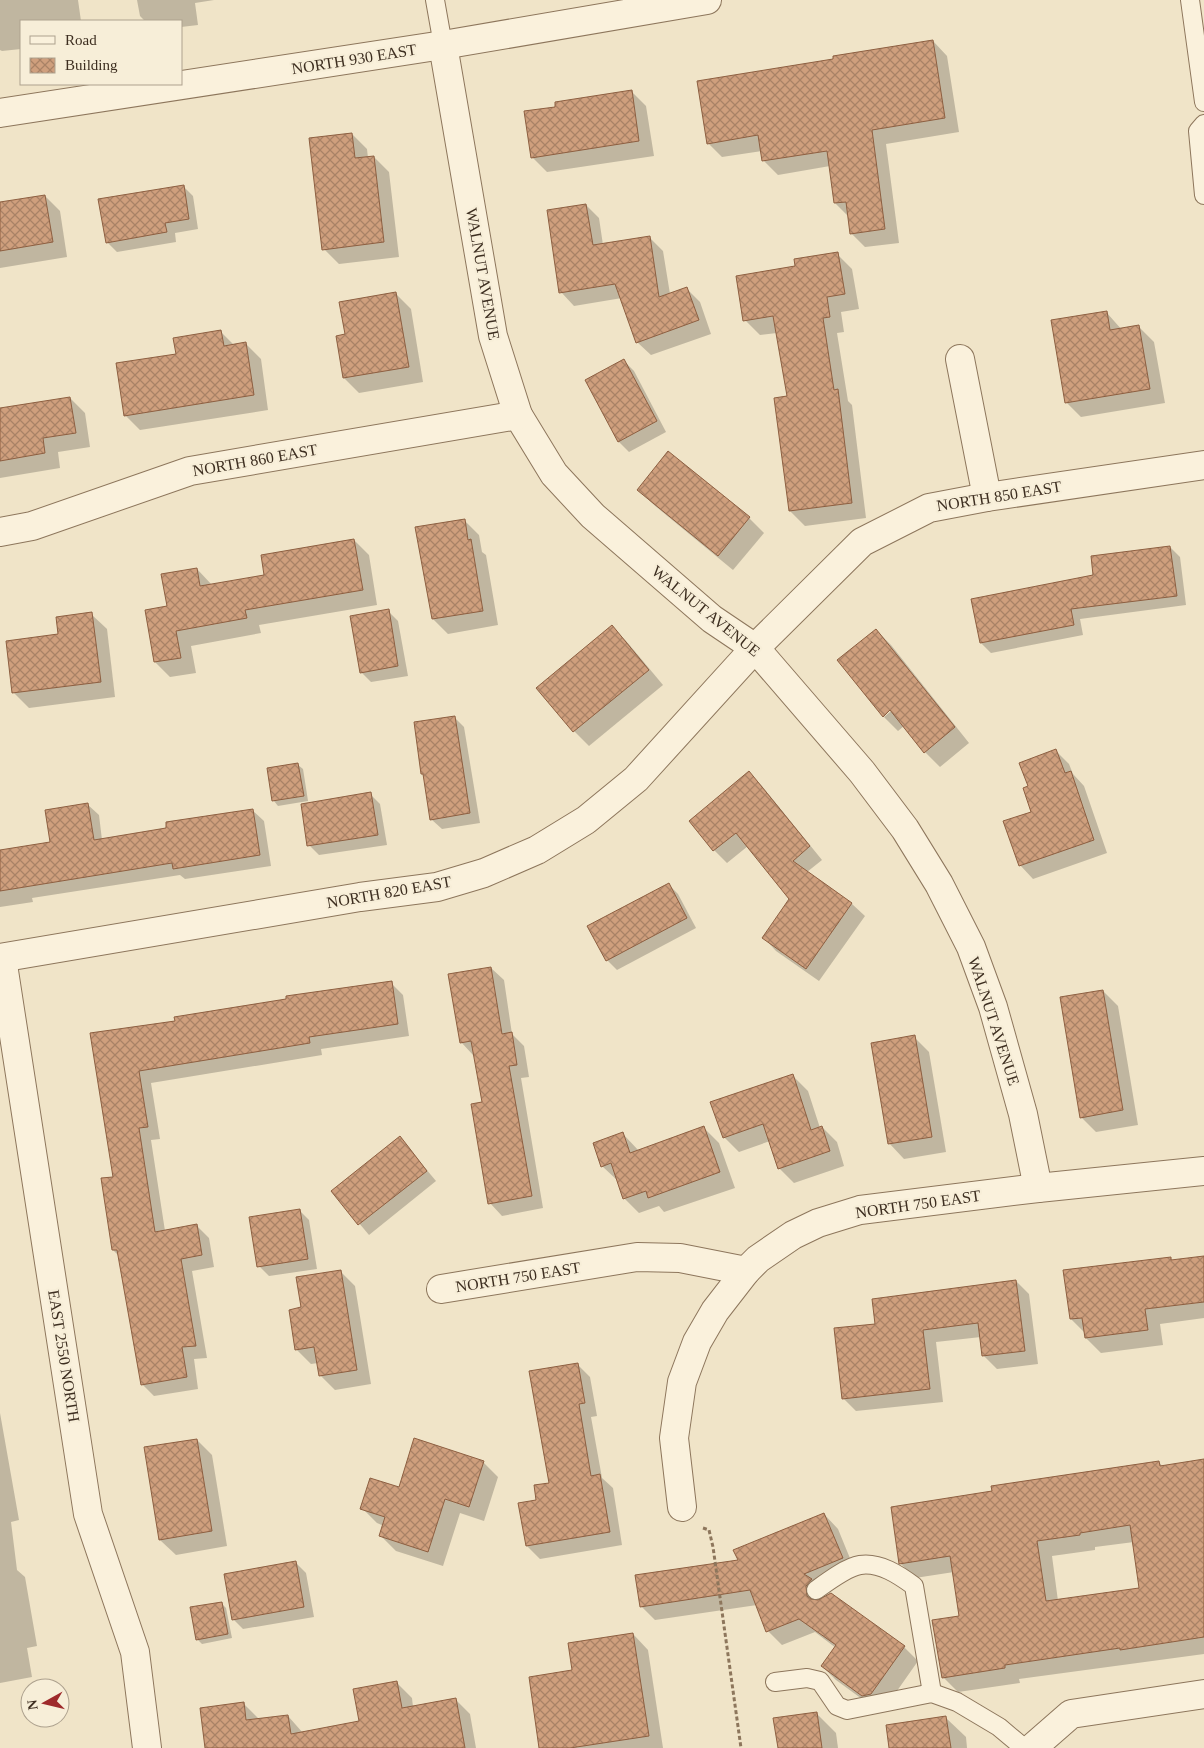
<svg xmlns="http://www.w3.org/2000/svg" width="1204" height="1748" font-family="Georgia,serif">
  <defs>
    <pattern id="building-cross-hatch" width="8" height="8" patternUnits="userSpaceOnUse" patternTransform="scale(1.25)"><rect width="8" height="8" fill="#cf9f7d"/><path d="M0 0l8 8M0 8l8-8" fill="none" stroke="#a98266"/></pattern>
  </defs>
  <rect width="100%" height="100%" fill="#f0e4c8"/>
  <g fill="#0003" fill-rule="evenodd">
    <polygon points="0,0 78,0 81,21 21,21 21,49 2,51 0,50"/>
    <polygon points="137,0 214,0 195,3 198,25 181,27 181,21 145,21 140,16"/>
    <polygon points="933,41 947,56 959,132 886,144 899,243 865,247 851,233 849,217 835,203 830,166 778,175 764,161 762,151 722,157 708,143 835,60"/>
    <polygon points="631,91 646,106 654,156 547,172 532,157 557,108"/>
    <polygon points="352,134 367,149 368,158 374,157 389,172 399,257 339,264 324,249"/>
    <polygon points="183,186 193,196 198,229 175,233 176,242 117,252 107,242"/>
    <polygon points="45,196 60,211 67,257 0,268 0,204"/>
    <polygon points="586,205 599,218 603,245 650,238 663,251 670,294 686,288 700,302 711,334 651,355 637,342 622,298 574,306 561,292"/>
    <polygon points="837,254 852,269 859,309 841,312 844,332 837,333 848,401 852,405 866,518 805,526 790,511 788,397 777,333 760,335 745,320 797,267"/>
    <polygon points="396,294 411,309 423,382 359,393 344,378 346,336"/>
    <polygon points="1107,313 1122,330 1139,327 1154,342 1165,403 1081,417 1066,402"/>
    <polygon points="221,332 234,345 246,344 261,359 268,410 140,430 125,415 177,355"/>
    <polygon points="624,361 634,371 666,432 629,452 619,442 587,381"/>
    <polygon points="70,398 85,413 90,447 58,452 60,468 0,478 0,409"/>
    <polygon points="639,490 749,518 764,533 733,570 654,505"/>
    <polygon points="464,520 479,535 482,552 486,555 498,625 448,634 433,619"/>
    <polygon points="354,540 369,555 377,605 259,625 261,633 191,646 196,673 170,677 155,662 146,611 168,607 197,569 212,585 266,576"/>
    <polygon points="1170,547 1180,557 1186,605 1080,619 1083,635 991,653 981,643 1095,576"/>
    <polygon points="388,611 398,621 408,676 371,682 361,672"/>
    <polygon points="91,614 107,629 115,697 29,708 14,693 60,636"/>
    <polygon points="612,627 627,642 663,685 589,746 574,731 538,688"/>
    <polygon points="876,630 891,645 969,743 940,767 925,752 904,726 898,731 884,717 896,707"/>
    <polygon points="454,717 464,727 480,823 442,829 431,819"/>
    <polygon points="1055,750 1069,764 1073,774 1084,786 1107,853 1033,879 1020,865 1032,813 1030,787"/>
    <polygon points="298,765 303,769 308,801 278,806 274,801 269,769"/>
    <polygon points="749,773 762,786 822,860 807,872 852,904 865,916 819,981 776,951 764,938 791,898 748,846 727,863 714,850"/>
    <polygon points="370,794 380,804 387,845 319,855 309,845"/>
    <polygon points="87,804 99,815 102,840 168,829 252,810 264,821 271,866 185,879 180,875 32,898 33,902 0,907 0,851 52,843"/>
    <polygon points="668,884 678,894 696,928 617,970 607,960"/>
    <polygon points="491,968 504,980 512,1034 524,1046 529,1077 521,1078 543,1208 502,1216 490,1203 484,1103 475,1054 473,1055 461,1042"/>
    <polygon points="391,983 403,995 409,1036 321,1049 322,1055 151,1083 160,1139 151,1140 165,1231 196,1225 209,1238 214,1267 192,1271 207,1358 194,1359 198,1389 154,1396 142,1384 120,1257 113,1250 114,1178 92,1034 176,1022"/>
    <polygon points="1103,991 1118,1006 1138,1125 1096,1132 1081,1117"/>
    <polygon points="914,1037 929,1052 946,1152 904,1159 889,1143"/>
    <polygon points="793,1076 808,1091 820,1128 822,1127 837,1142 844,1166 794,1183 779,1168 770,1141 739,1152 724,1137"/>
    <polygon points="704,1128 719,1143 735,1188 664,1212 659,1206 639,1213 624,1198 618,1181 602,1166 623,1134 639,1151"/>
    <polygon points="400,1138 436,1181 369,1235 333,1192"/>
    <polygon points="299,1210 309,1220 317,1269 269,1276 259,1266"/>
    <polygon points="1204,1257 1204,1318 1160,1324 1163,1345 1101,1353 1086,1338 1085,1333 1071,1319 1171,1258 1173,1261"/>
    <polygon points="340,1271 355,1286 371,1384 335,1390 320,1375 318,1363 311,1364 296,1349 302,1308"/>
    <polygon points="1016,1281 1029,1294 1038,1364 997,1369 984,1356 981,1337 936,1342 943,1402 856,1411 843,1398 876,1325"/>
    <polygon points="577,1364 590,1377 597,1416 591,1417 602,1478 613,1488 622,1545 540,1559 527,1546 538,1501 551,1484"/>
    <polygon points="0,1413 19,1520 11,1522 17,1570 25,1577 37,1646 27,1648 32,1677 0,1683"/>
    <polygon points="197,1440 212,1455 227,1546 176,1555 160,1540"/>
    <path d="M 1204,1461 L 1204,1654 L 1019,1679 L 1020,1683 L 958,1692 L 943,1677 L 961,1617 L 954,1572 L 915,1578 L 900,1563 L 993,1492 L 1159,1462 L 1163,1467 ZM 1134,1542 L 1140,1589 L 1058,1601 L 1052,1556 L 1095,1550 L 1095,1547 Z"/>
    <polygon points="483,1462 498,1477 484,1521 460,1513 443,1566 396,1551 381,1536 384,1526 377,1523 362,1508 400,1488"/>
    <polygon points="824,1514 838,1529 856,1573 819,1587 826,1594 822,1598 904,1647 918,1661 885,1708 877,1710 836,1680 822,1666 836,1648 815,1632 782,1645 768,1631 757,1605 655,1620 641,1606 739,1561"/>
    <polygon points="296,1563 306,1573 314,1617 243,1629 233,1619"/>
    <polygon points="221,1603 226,1608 232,1638 202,1644 197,1639"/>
    <polygon points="633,1634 648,1650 663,1748 540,1748 573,1671"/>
    <polygon points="397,1683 412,1698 413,1707 455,1699 470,1714 476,1748 206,1748 244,1704 259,1719 288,1716 303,1733 360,1722"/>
    <polygon points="816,1713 836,1733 838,1748 779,1748"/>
    <polygon points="946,1718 966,1737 967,1748 890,1748"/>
  </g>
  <g fill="url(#building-cross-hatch)" stroke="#8d5f41" fill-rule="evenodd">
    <polygon points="933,40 945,118 872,130 885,229 850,234 846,202 834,203 827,151 762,161 758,135 707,144 697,81 833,59 833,56"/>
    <polygon points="632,90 639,141 531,158 524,111 555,107 555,102"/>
    <polygon points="352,133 355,158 374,156 384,242 322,250 309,138"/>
    <polygon points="184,185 189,219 165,223 167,232 106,243 98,199"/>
    <polygon points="45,195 53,242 0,251 0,202"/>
    <polygon points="586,204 593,245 650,236 659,297 687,287 699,320 636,343 615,284 559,293 547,210"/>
    <polygon points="838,252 845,294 827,297 830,317 823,318 834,390 838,389 852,503 789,511 774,398 787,396 773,316 743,321 736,276 795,266 794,259"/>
    <polygon points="396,292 409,367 343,378 336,336 345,334 339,302"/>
    <polygon points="1107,311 1110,330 1139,325 1150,389 1065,403 1051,320"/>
    <polygon points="221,330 224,346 246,342 254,395 124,416 116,363 176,354 173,338"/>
    <polygon points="624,359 657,421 618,442 585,380"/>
    <polygon points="70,397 76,433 43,438 45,453 0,461 0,408"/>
    <polygon points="668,451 750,517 718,556 637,490"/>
    <polygon points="465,519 468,540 471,539 483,611 432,619 415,527"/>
    <polygon points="354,539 363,590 245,610 247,618 176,631 181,658 154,662 145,610 167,606 161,574 197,568 200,586 264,575 261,555"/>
    <polygon points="1170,546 1177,596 1071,609 1074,625 980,643 971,599 1093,575 1091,556"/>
    <polygon points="389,609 398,666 360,673 350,616"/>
    <polygon points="92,612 101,682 12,693 6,641 58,634 56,617"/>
    <polygon points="612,625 649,670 573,732 536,688"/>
    <polygon points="876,629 955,727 924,753 890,710 883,717 837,660"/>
    <polygon points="455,716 470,813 430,820 423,774 421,774 414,722"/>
    <polygon points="1056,749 1065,773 1071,771 1094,840 1019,866 1003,821 1031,812 1023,788 1028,786 1019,763"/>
    <polygon points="298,763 304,796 272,801 267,768"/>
    <polygon points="749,771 810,846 793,861 852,903 806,969 762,938 789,899 736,833 713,851 689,821"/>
    <polygon points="371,792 378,835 307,846 301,804"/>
    <polygon points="88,803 94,840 166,828 166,822 253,809 260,855 173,869 172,863 0,891 0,850 50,842 45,810"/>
    <polygon points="669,883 687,918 606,961 587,926"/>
    <polygon points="491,967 502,1034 512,1032 517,1065 509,1066 532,1196 488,1204 471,1104 482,1102 471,1041 460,1043 448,974"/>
    <polygon points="392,981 398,1024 309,1037 310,1043 139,1071 148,1127 139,1128 155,1232 197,1224 202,1255 181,1259 196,1346 182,1347 187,1377 141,1385 117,1250 112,1250 101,1178 113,1177 90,1033 175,1021 174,1017 286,999 286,996"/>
    <polygon points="1103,990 1123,1110 1080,1118 1060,997"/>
    <polygon points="915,1035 932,1137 888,1144 871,1043"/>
    <polygon points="793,1074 811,1130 822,1126 830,1151 778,1169 763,1124 723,1138 710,1102"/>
    <polygon points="704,1126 720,1172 648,1198 646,1191 623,1199 611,1163 601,1167 593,1143 623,1132 630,1153"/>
    <polygon points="400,1136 427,1171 358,1225 331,1191"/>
    <polygon points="300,1209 308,1259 257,1267 249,1217"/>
    <polygon points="1204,1256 1204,1302 1145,1309 1148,1330 1085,1338 1082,1318 1070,1319 1063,1270 1171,1257 1171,1260"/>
    <polygon points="341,1270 357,1370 319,1376 314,1347 295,1350 289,1310 301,1307 296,1277"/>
    <polygon points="1016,1280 1025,1351 982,1356 978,1323 923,1330 930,1389 842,1399 834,1328 875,1324 872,1299"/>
    <polygon points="578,1363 585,1403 579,1404 591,1476 600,1474 610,1532 526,1546 518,1503 536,1500 534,1485 549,1483 529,1371"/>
    <polygon points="414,1438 484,1461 469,1507 445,1499 428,1552 379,1536 385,1517 360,1509 370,1478 399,1487"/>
    <polygon points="197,1439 212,1531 159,1540 144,1447"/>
    <path d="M 1204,1459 L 1204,1637 L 1120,1650 L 1120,1648 L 1005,1665 L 1005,1668 L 942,1678 L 932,1620 L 959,1616 L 950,1556 L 899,1564 L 891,1507 L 992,1491 L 991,1486 L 1159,1461 L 1160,1466 ZM 1130,1525 L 1139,1588 L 1046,1601 L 1037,1541 L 1080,1535 L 1080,1533 Z"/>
    <polygon points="824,1513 843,1558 804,1574 812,1579 806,1586 807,1596 811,1599 818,1600 831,1593 905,1646 871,1694 862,1696 821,1666 836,1645 799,1619 766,1632 750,1590 640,1607 635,1575 738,1560 733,1550"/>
    <polygon points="296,1561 304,1607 232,1620 224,1574"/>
    <polygon points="222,1602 228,1634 196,1640 190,1607"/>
    <polygon points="633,1633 649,1736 570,1748 539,1748 529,1677 572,1670 568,1643"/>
    <polygon points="397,1681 402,1708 456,1698 465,1748 205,1748 200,1708 244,1702 246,1720 288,1715 291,1734 359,1721 353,1689"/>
    <polygon points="817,1712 822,1748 778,1748 773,1718"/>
    <polygon points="946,1716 951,1748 889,1748 886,1725"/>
  </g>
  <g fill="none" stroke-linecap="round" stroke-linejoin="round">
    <g stroke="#8d765c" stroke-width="20">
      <g id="lane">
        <polyline points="435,0 443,45"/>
        <polyline points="1190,0 1204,102"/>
        <polyline points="1204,124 1198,131 1204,195"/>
        <path d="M 816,1590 C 827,1582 847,1567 860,1565 C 880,1562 899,1575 914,1586 L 932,1693"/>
        <polyline points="775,1682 807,1678 820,1681 837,1706 847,1710 932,1693 957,1702 999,1727 1024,1748"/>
      </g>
    </g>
    <g stroke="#8d765c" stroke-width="30">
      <g id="street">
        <polyline points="443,45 493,336 518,415 554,474 593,516 712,619 755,648 862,772 905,829 939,884 971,947 993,1007 1023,1114 1038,1188"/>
        <polyline points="0,113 443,45 707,0"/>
        <polyline points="960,359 987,497"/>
        <polyline points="0,532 32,526 190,471 518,415"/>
        <polyline points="0,958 360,897 437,887 484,873 537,850 586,820 636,779 755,648 862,542 929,508 987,497 1204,465"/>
        <polyline points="2,958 88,1514 135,1652 147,1748"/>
        <polyline points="441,1289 637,1257 680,1258 746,1271"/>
        <polyline points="682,1507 674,1438 682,1382 697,1342 715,1311 746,1271 758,1259 793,1235 818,1223 860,1210 1038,1188 1204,1171"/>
        <polyline points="1032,1748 1071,1714 1204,1694"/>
      </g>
    </g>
    <polyline stroke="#8d765c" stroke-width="3" stroke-dasharray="4 2.5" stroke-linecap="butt" points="703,1528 709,1530 713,1547 741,1748"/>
    <use href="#lane" stroke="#faf1dc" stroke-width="18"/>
    <use href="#street" stroke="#faf1dc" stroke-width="28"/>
  </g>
  <g text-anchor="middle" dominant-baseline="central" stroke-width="4.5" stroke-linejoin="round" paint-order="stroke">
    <g font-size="16" fill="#3d2e20" stroke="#f7eed8">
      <text transform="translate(354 59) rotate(-9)">NORTH 930 EAST</text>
      <text transform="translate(483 274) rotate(80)">WALNUT AVENUE</text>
      <text transform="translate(255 460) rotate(-10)">NORTH 860 EAST</text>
      <text transform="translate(999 496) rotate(-9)">NORTH 850 EAST</text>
      <text transform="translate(706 611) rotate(39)">WALNUT AVENUE</text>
      <text transform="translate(389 892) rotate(-10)">NORTH 820 EAST</text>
      <text transform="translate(994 1021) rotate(72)">WALNUT AVENUE</text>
      <text transform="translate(918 1204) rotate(-8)">NORTH 750 EAST</text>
      <text transform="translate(518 1277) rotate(-9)">NORTH 750 EAST</text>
      <text transform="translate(64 1356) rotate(81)">EAST 2550 NORTH</text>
    </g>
  </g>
  <rect x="20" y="20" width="162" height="65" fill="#f7eed8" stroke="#ada18e"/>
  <rect x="30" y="36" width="25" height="8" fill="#faf1dc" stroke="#ada18e"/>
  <text x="65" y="45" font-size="15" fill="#3d2e20">Road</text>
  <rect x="30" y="58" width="25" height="15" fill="url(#building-cross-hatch)" stroke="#ada18e"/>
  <text x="65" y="70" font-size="15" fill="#3d2e20">Building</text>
  <g transform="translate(45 1703) rotate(262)"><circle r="24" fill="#f7eed8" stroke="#ada18e"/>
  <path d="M0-4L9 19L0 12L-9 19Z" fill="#9e2a2b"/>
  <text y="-8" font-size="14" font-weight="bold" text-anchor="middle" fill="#3d2e20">N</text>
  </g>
</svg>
